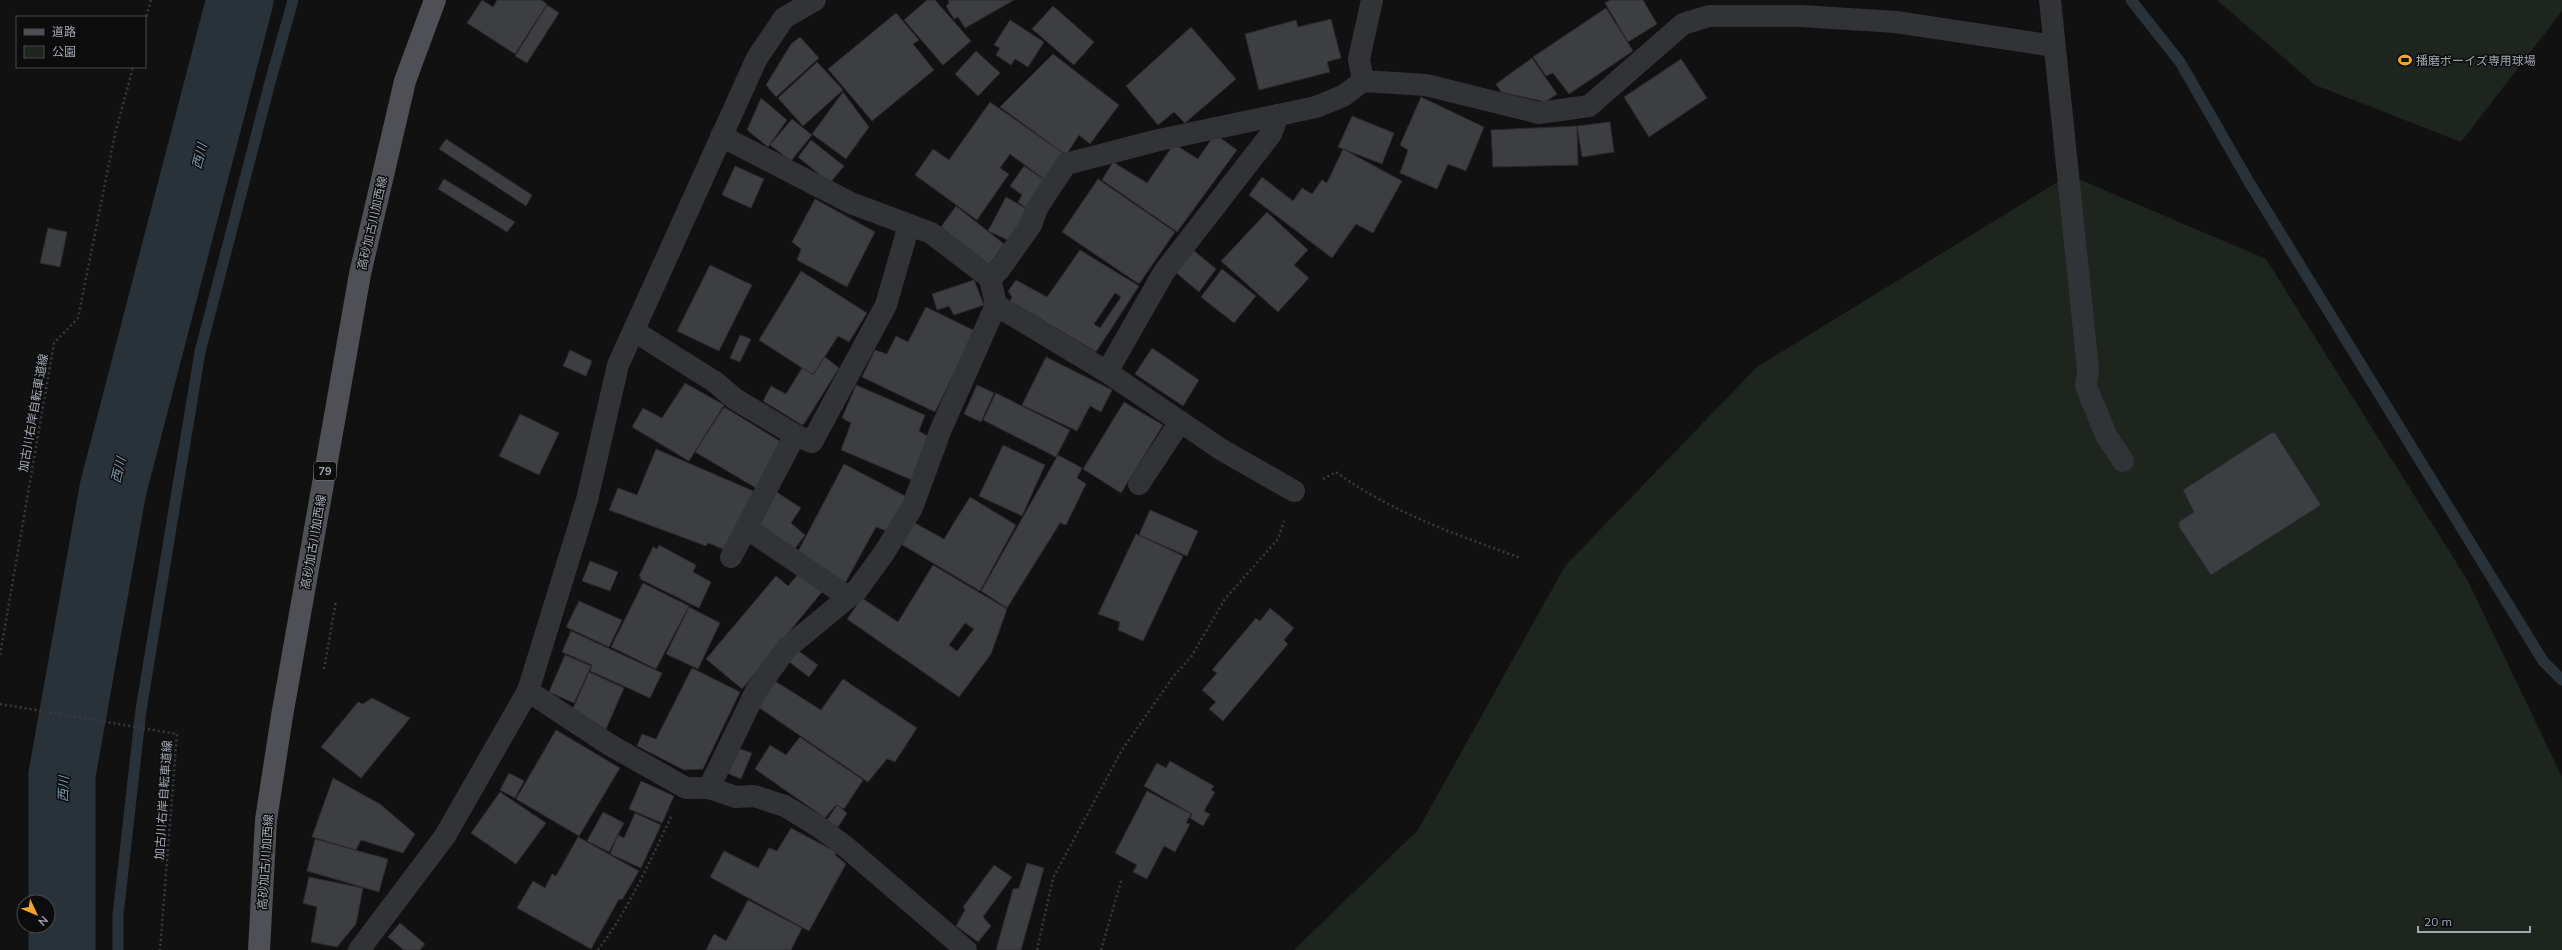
<svg xmlns="http://www.w3.org/2000/svg" width="2562" height="950" font-family="Mulish,'Noto Sans JP',sans-serif">
  <rect width="100%" height="100%" fill="#111112"/>
  <g fill="#1d251e">
    <polygon points="2217,0 2562,0 2562,11 2461,142 2315,85"/>
    <polygon points="2069,175 2266,259 2468,581 2562,777 2562,950 1294,950 1418,830 1565,566 1757,367"/>
  </g>
  <g fill="none" stroke-linecap="round" stroke-linejoin="round">
    <g stroke="#293238" stroke-width="11">
      <polyline points="2131,0 2180,62 2249,182 2543,661 2562,680"/>
      <polyline points="118,950 118,915 141,710 200,352 269,86 293,0"/>
    </g>
    <polyline stroke="#293238" stroke-width="67" points="62,950 62,775 113,489 240,0"/>
  </g>
  <g fill="#3d3e42" stroke="#2b2b2e" fill-rule="evenodd">
    <polygon points="482,0 493,7 497,0 541,0 547,4 515,54 467,23"/>
    <polygon points="927,0 935,0 971,41 943,65 904,20"/>
    <polygon points="948,0 1014,0 965,28 958,17 954,19 946,6 949,3"/>
    <polygon points="1610,0 1643,0 1657,24 1628,42 1605,3"/>
    <polygon points="547,5 559,13 527,63 515,56"/>
    <polygon points="1053,6 1094,42 1074,65 1032,29"/>
    <polygon points="1606,8 1633,51 1569,94 1553,73 1546,76 1533,57"/>
    <polygon points="896,13 919,40 913,44 934,70 872,121 828,69"/>
    <polygon points="1331,19 1341,58 1327,62 1330,72 1259,90 1245,34 1296,20 1298,27"/>
    <polygon points="1010,20 1044,42 1028,67 1015,59 1011,65 996,55 1000,48 994,45"/>
    <polygon points="1191,27 1236,79 1185,123 1174,112 1158,125 1126,86"/>
    <polygon points="800,37 819,58 776,97 766,85 791,44"/>
    <polygon points="976,51 1000,73 978,96 955,74"/>
    <polygon points="1053,54 1119,105 1090,144 1079,135 1066,155 1000,107"/>
    <polygon points="1532,58 1557,94 1545,102 1501,92 1496,84"/>
    <polygon points="1681,59 1707,98 1649,137 1624,97"/>
    <polygon points="817,62 843,90 803,126 778,98"/>
    <polygon points="843,92 869,127 846,159 812,134"/>
    <polygon points="1421,97 1484,127 1466,171 1448,164 1437,189 1400,173 1408,150 1400,145"/>
    <polygon points="761,98 787,120 768,147 747,130"/>
    <polygon points="990,102 1063,153 1044,179 1010,154 1000,168 1009,174 977,220 915,175 933,149 949,160"/>
    <polygon points="1352,116 1394,133 1382,164 1338,147"/>
    <polygon points="792,119 812,135 791,161 770,145"/>
    <polygon points="1610,122 1614,152 1582,157 1577,126"/>
    <polygon points="1577,126 1578,165 1493,167 1491,130"/>
    <polygon points="1215,134 1237,150 1177,232 1102,180 1113,162 1147,183 1174,144 1198,159"/>
    <polygon points="446,139 532,195 526,206 439,149"/>
    <polygon points="811,140 844,166 830,183 798,157"/>
    <polygon points="1343,149 1402,181 1373,233 1356,224 1332,258 1249,195 1262,177 1293,201 1302,188 1312,194 1322,180 1327,183"/>
    <polygon points="735,166 764,179 751,208 722,195"/>
    <polygon points="1024,166 1046,181 1026,208 1018,202 1022,195 1010,186"/>
    <polygon points="444,179 515,222 507,232 438,189"/>
    <polygon points="1098,179 1175,232 1139,284 1062,232"/>
    <polygon points="1006,197 1027,209 1010,241 988,231"/>
    <polygon points="815,199 875,232 847,287 797,260 801,249 792,242"/>
    <polygon points="956,206 1004,244 989,265 941,227"/>
    <polygon points="1267,212 1308,250 1294,265 1309,278 1278,312 1221,261"/>
    <polygon points="48,228 67,232 60,267 40,263"/>
    <polygon points="1192,249 1216,269 1199,292 1174,271"/>
    <path d="M 1080,250 L 1139,286 L 1096,352 L 1010,301 L 1012,297 L 1008,291 L 1016,280 L 1047,297 ZM 1115,293 L 1121,297 L 1100,328 L 1094,324 Z"/>
    <polygon points="710,265 752,285 719,351 677,331"/>
    <polygon points="1222,269 1256,296 1234,323 1201,297"/>
    <polygon points="801,271 867,313 849,342 838,336 813,375 759,340"/>
    <polygon points="974,280 984,305 954,315 949,306 937,310 932,294"/>
    <polygon points="926,307 975,331 935,412 862,377 875,350 887,354 896,336 908,342"/>
    <polygon points="740,335 751,339 740,362 730,358"/>
    <polygon points="1152,348 1199,380 1183,406 1135,374"/>
    <polygon points="570,350 592,361 586,376 563,366"/>
    <polygon points="825,357 839,368 804,424 802,425 763,401 771,386 786,394 802,368 813,375"/>
    <polygon points="1046,357 1112,390 1101,412 1090,406 1077,431 1022,405"/>
    <polygon points="685,383 724,405 689,461 632,427 643,408 662,418"/>
    <polygon points="856,385 925,415 919,431 931,438 912,480 841,450 851,423 842,418"/>
    <polygon points="977,385 994,393 981,422 964,414"/>
    <polygon points="996,393 1070,430 1056,457 983,420"/>
    <polygon points="1124,402 1163,425 1121,493 1083,469"/>
    <polygon points="724,407 783,443 756,488 695,452"/>
    <polygon points="520,414 559,433 539,475 499,456"/>
    <polygon points="2271,433 2275,433 2321,505 2211,575 2179,527 2179,522 2194,512 2183,490"/>
    <polygon points="1003,445 1045,465 1022,516 979,496"/>
    <polygon points="656,449 758,493 728,551 708,543 706,546 609,510 618,488 637,495"/>
    <polygon points="1058,455 1082,468 1077,478 1086,484 1066,525 1060,523 1007,608 981,591"/>
    <polygon points="844,464 907,497 889,532 876,527 844,585 795,557"/>
    <polygon points="775,491 801,508 791,523 805,535 791,554 752,526"/>
    <polygon points="970,497 1016,525 980,591 901,544 913,522 944,539"/>
    <polygon points="1150,510 1198,531 1187,556 1139,535"/>
    <polygon points="1136,534 1183,556 1143,641 1118,630 1120,622 1098,614"/>
    <polygon points="659,545 696,565 693,572 711,582 699,608 640,579 641,577 639,576 653,547 657,549"/>
    <polygon points="590,561 618,572 610,591 582,581"/>
    <path d="M 933,565 L 1007,609 L 991,654 L 959,697 L 847,619 L 862,598 L 898,622 ZM 965,623 L 974,629 L 957,651 L 949,645 Z"/>
    <polygon points="799,573 822,592 742,689 706,659 776,576 788,586"/>
    <polygon points="643,583 689,606 656,669 611,647"/>
    <polygon points="579,601 622,620 609,647 566,627"/>
    <polygon points="689,607 720,623 698,669 666,654"/>
    <polygon points="1270,608 1294,628 1284,640 1288,644 1223,721 1209,709 1216,702 1202,690 1217,673 1212,670 1256,618 1260,621"/>
    <polygon points="571,631 662,673 650,698 590,671 592,665 562,652"/>
    <polygon points="796,649 818,665 809,677 788,661"/>
    <polygon points="565,655 591,666 574,703 549,692"/>
    <polygon points="692,668 740,692 703,769 684,770 637,746 642,734 656,739"/>
    <polygon points="589,672 624,688 606,729 571,713"/>
    <polygon points="843,679 917,728 895,762 887,759 868,782 758,707 775,681 821,710"/>
    <polygon points="372,698 410,718 361,778 321,747 358,702 363,704"/>
    <polygon points="556,730 620,768 579,836 516,799"/>
    <polygon points="800,737 863,780 844,809 836,805 825,818 755,769 770,745 786,755"/>
    <polygon points="737,748 752,753 741,779 727,773"/>
    <polygon points="1170,761 1214,786 1211,790 1215,792 1204,811 1210,814 1203,826 1190,818 1192,814 1144,786 1157,763 1166,768"/>
    <polygon points="509,773 524,781 515,798 500,790"/>
    <polygon points="333,778 380,804 415,834 403,853 361,840 356,850 312,837"/>
    <polygon points="641,781 674,796 662,823 629,809"/>
    <polygon points="1147,791 1191,814 1186,823 1190,824 1175,852 1164,846 1147,879 1133,872 1137,865 1115,853"/>
    <polygon points="500,792 546,823 516,864 471,833"/>
    <polygon points="837,805 847,813 838,827 827,820"/>
    <polygon points="603,812 624,823 609,852 587,841"/>
    <polygon points="635,813 661,825 641,868 610,854 618,835 624,838"/>
    <polygon points="791,828 836,852 835,855 846,864 809,931 710,877 724,851 758,868 769,848 777,851"/>
    <polygon points="578,837 639,871 622,900 619,899 591,949 517,908 533,881 545,888 552,874 556,876"/>
    <polygon points="315,839 388,859 379,892 307,871"/>
    <polygon points="1027,863 1044,868 1021,950 996,950 1013,889 1019,888"/>
    <polygon points="994,865 1012,877 983,917 991,926 978,942 956,926 965,910 963,907"/>
    <polygon points="309,877 363,888 356,924 337,947 311,942 317,907 303,903"/>
    <polygon points="748,900 802,928 791,950 706,950 714,934 726,941"/>
    <polygon points="400,923 425,944 420,950 404,950 388,937"/>
  </g>
  <g fill="none" stroke-linecap="round" stroke-linejoin="round">
    <g stroke="#383a3e" stroke-width="2.5" stroke-dasharray="2 3" stroke-linecap="butt">
      <polyline points="145,21 151,0"/>
      <path d="M 1323,479 L 1336,472 C 1392,513 1456,534 1520,558"/>
      <polyline points="0,655 54,343 78,318 115,134 133,67"/>
      <polyline points="324,669 336,601"/>
      <polyline points="0,704 177,734 160,950"/>
      <path d="M 598,950 C 629,909 650,861 672,815"/>
      <polyline points="1037,950 1053,878 1122,750 1173,677 1191,657 1225,599 1278,539 1284,521"/>
      <polyline points="1101,950 1122,878"/>
    </g>
    <g stroke="#323337" stroke-width="22">
      <polyline points="746,528 848,597"/>
      <polyline points="731,557 795,435"/>
    </g>
    <g stroke="#323337" stroke-width="22">
      <polyline points="2050,0 2088,369 2086,386 2106,435 2123,461"/>
      <polyline points="1363,81 1359,59 1372,0"/>
      <polyline points="721,136 851,203 931,233 990,278 996,305 1107,372 1164,272 1271,134 1278,115"/>
      <polyline points="990,278 999,270 1031,225 1037,208 1066,164 1159,140 1316,107 1343,96 1363,81 1426,85 1539,113 1589,106 1683,24 1709,16 1801,16 1896,22 2054,46"/>
      <polyline points="634,331 715,382 735,399 795,435 812,442 886,305 909,225"/>
      <polyline points="1107,372 1222,450 1294,491"/>
      <polyline points="1139,484 1180,422"/>
      <polyline points="528,691 610,745 686,788 709,788 757,689 787,648 857,590 884,553 912,508 941,429 996,305"/>
      <polyline points="709,788 736,797 754,796 785,806 819,827 846,847 966,950"/>
      <polyline points="359,950 445,836 528,691 587,500 618,365 757,58 784,18 815,0"/>
    </g>
    <polyline stroke="#4e5056" stroke-width="22" points="259,950 266,820 282,716 360,274 405,81 435,0"/>
  </g>
  <defs>
    <g id="stadium-bare" transform="scale(1.08)"><path d="M0-5a6.5 5 0 1 0 0 10a6.5 5 0 1 0 0-10ZM-3.5-1.8h7v3.6h-7Z" fill="#f2a52a" stroke="#0c0c0d" stroke-width="2.5" paint-order="stroke"/></g>
  </defs>
  <g fill-rule="evenodd">
    <use href="#stadium-bare" x="2405" y="60"/>
  </g>
  <g text-anchor="middle" dominant-baseline="central" stroke-width="3" stroke-linejoin="round" paint-order="stroke">
    <rect fill="#0c0c0d" stroke="#757981" stroke-width="1" x="314" y="462" width="22" height="18" rx="3"/>
    <g font-size="11" font-weight="bold" fill="#a2a8b3">
      <text x="325" y="471">79</text>
    </g>
    <g font-size="12" fill="#a2a8b3" stroke="#0c0c0d" text-anchor="start">
      <text x="2416" y="60">播磨ボーイズ専用球場</text>
    </g>
    <g font-size="12" fill="#a2a8b3" stroke="#0c0c0d">
      <text transform="translate(372 223) rotate(-77)">高砂加古川加西線</text>
      <text transform="translate(33 413) rotate(-80)">加古川右岸自転車道線</text>
      <text transform="translate(313 542) rotate(-80)">高砂加古川加西線</text>
      <text transform="translate(163 800) rotate(-86)">加古川右岸自転車道線</text>
      <text transform="translate(265 862) rotate(-86)">高砂加古川加西線</text>
    </g>
    <g font-size="13" font-style="italic" fill="#7898af" stroke="#0c0c0d">
      <text transform="translate(199 156) rotate(-76)">西川</text>
      <text transform="translate(118 470) rotate(-76)">西川</text>
      <text transform="translate(63 789) rotate(-88)">西川</text>
    </g>
  </g>
  <rect x="16" y="16" width="130" height="52" fill="#0c0c0d" stroke="#484a4f"/>
  <rect x="24" y="29" width="20" height="6" fill="#4e5056" stroke="#484a4f"/>
  <text x="52" y="36" font-size="12" fill="#a2a8b3">道路</text>
  <rect x="24" y="46" width="20" height="12" fill="#1d251e" stroke="#484a4f"/>
  <text x="52" y="56" font-size="12" fill="#a2a8b3">公園</text>
  <g transform="translate(36 914) rotate(134)"><circle r="19" fill="#0c0c0d" stroke="#484a4f"/>
  <path d="M0-3L7 15L0 10L-7 15Z" fill="#f2a52a"/>
  <text y="-6" font-size="11" font-weight="bold" text-anchor="middle" fill="#a2a8b3">N</text>
  </g>
  <path d="M2418 926v6h112v-6" fill="none" stroke="#a2a8b3" stroke-width="2"/>
  <text x="2424" y="926" font-size="12" fill="#a2a8b3" stroke="#0c0c0d" stroke-width="3" paint-order="stroke">20 m</text>
</svg>
